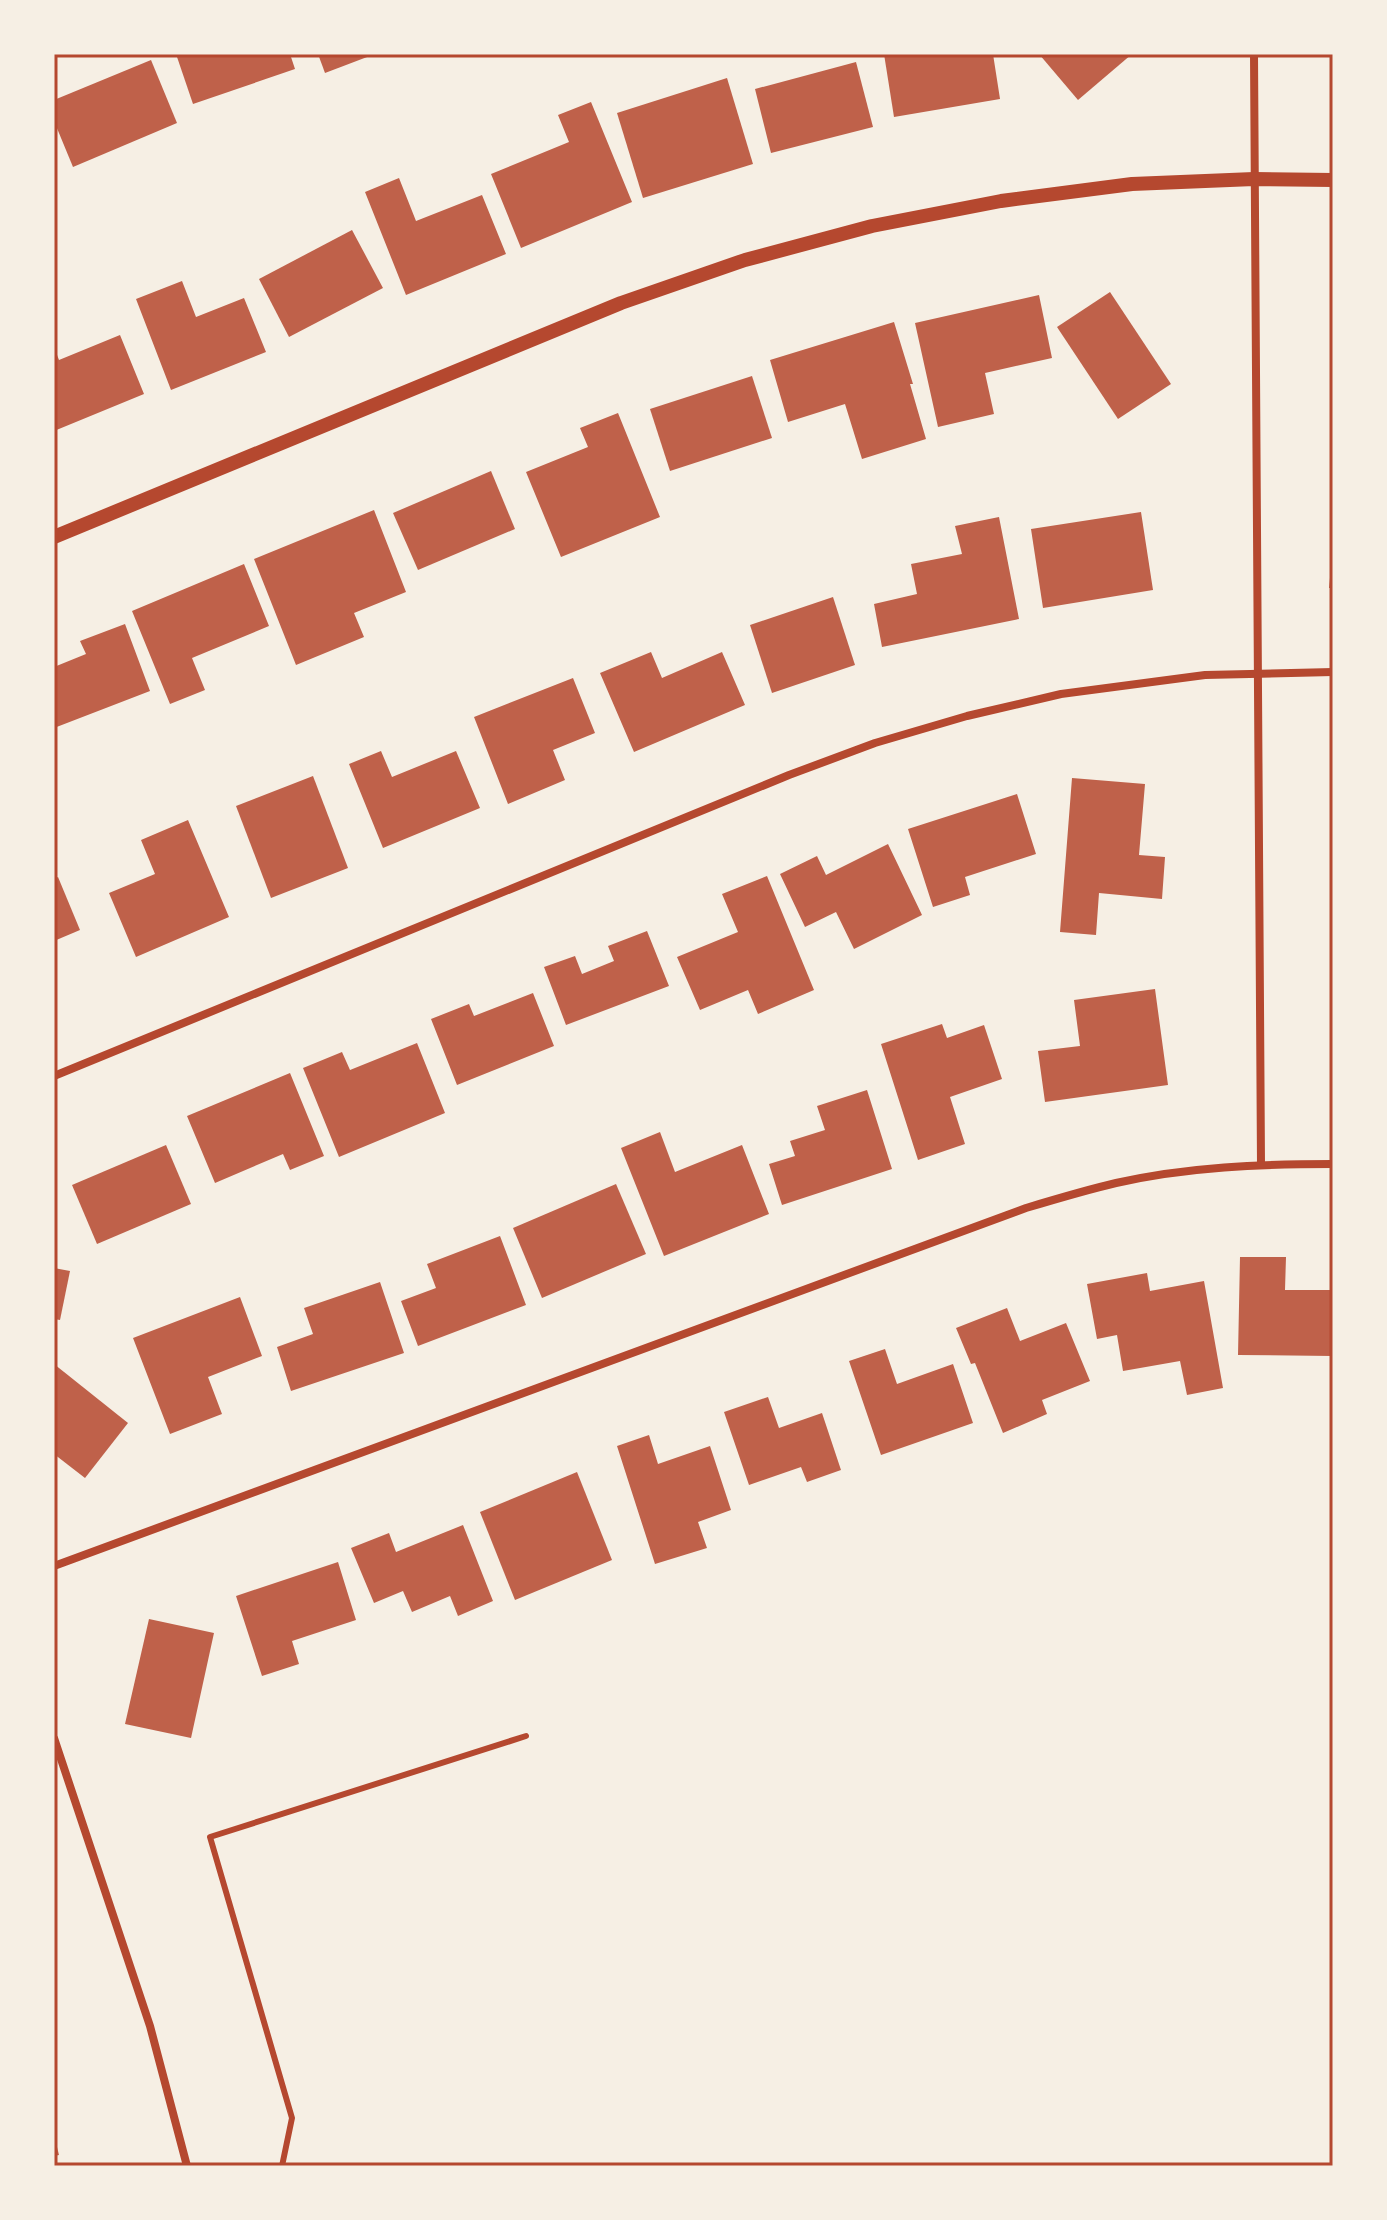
<svg xmlns="http://www.w3.org/2000/svg" width="1387" height="2220" font-family="'IBM Plex Sans',sans-serif">
  <rect width="100%" height="100%" fill="#f6efe4"/>
  <g fill="#bf614a">
    <polygon points="176,54 290,54 295,69 193,104"/>
    <polygon points="318,54 375,54 325,73"/>
    <polygon points="884,54 993,54 1000,99 894,117"/>
    <polygon points="1039,54 1132,54 1078,100"/>
    <polygon points="151,60 177,123 73,167 54,121 54,100"/>
    <polygon points="856,62 873,127 771,153 755,89"/>
    <polygon points="727,78 753,164 643,198 617,113"/>
    <polygon points="591,102 632,202 521,248 491,174 569,142 558,115"/>
    <polygon points="399,178 416,221 482,195 506,254 406,295 365,192"/>
    <polygon points="352,230 383,288 289,337 259,279"/>
    <polygon points="182,281 196,317 244,298 266,352 171,390 136,299"/>
    <polygon points="1110,292 1171,384 1118,419 1057,327"/>
    <polygon points="1039,295 1052,358 985,373 994,414 938,427 915,323"/>
    <polygon points="894,322 913,384 910,384 926,439 862,459 845,404 788,422 770,360"/>
    <polygon points="120,335 144,394 54,431 54,347 59,360"/>
    <polygon points="752,376 772,438 670,471 650,409"/>
    <polygon points="618,413 660,517 561,557 526,472 588,447 580,428"/>
    <polygon points="491,471 515,529 418,570 393,513"/>
    <polygon points="374,510 406,592 354,613 364,637 296,665 254,559"/>
    <polygon points="1141,512 1153,590 1043,608 1031,529"/>
    <polygon points="999,517 1019,619 882,647 874,604 917,594 911,564 962,554 955,526"/>
    <polygon points="244,564 269,626 192,658 205,690 170,704 132,611"/>
    <polygon points="1331,568 1333,568 1333,588 1329,588"/>
    <polygon points="833,597 855,665 772,693 750,625"/>
    <polygon points="125,624 150,691 54,728 54,667 86,654 80,641"/>
    <polygon points="651,652 662,678 722,652 745,705 634,752 600,673"/>
    <polygon points="573,678 595,733 553,750 565,780 508,804 474,717"/>
    <polygon points="381,751 392,777 456,751 480,808 383,848 349,764"/>
    <polygon points="313,776 348,868 271,898 236,806"/>
    <polygon points="1072,778 1145,784 1139,855 1165,857 1162,899 1099,893 1096,935 1060,932"/>
    <polygon points="1017,794 1036,854 965,877 970,895 933,907 908,829"/>
    <polygon points="188,820 229,917 136,957 109,893 155,874 141,840"/>
    <polygon points="888,844 922,915 854,949 836,912 805,927 780,874 817,856 826,875"/>
    <polygon points="767,876 814,990 758,1014 748,990 700,1010 677,957 738,932 722,894"/>
    <polygon points="58,877 80,930 54,941 54,879"/>
    <polygon points="647,931 669,986 566,1025 544,967 575,956 582,974 614,961 608,946"/>
    <polygon points="1155,989 1168,1085 1045,1102 1038,1051 1080,1046 1074,1000"/>
    <polygon points="533,993 554,1046 457,1085 431,1019 469,1004 474,1016"/>
    <polygon points="942,1024 947,1038 984,1025 1002,1079 950,1097 965,1144 918,1160 881,1044"/>
    <polygon points="417,1043 445,1113 339,1157 303,1068 342,1052 350,1070"/>
    <polygon points="290,1073 324,1156 290,1170 283,1154 215,1183 187,1116"/>
    <polygon points="867,1090 892,1169 782,1205 769,1164 795,1156 790,1141 825,1130 817,1106"/>
    <polygon points="660,1132 675,1172 742,1145 769,1214 664,1256 621,1148"/>
    <polygon points="166,1145 191,1204 97,1244 72,1185"/>
    <polygon points="616,1184 646,1254 542,1298 513,1228"/>
    <polygon points="500,1236 526,1305 418,1346 401,1301 436,1288 427,1264"/>
    <polygon points="1240,1257 1286,1257 1285,1290 1333,1290 1333,1356 1238,1355"/>
    <polygon points="54,1268 70,1271 60,1320 54,1319"/>
    <polygon points="1147,1273 1150,1291 1204,1281 1223,1388 1187,1395 1180,1361 1123,1371 1117,1335 1097,1339 1087,1284"/>
    <polygon points="380,1282 404,1353 291,1391 277,1347 313,1334 304,1308"/>
    <polygon points="240,1297 262,1356 208,1377 222,1414 170,1434 133,1338"/>
    <polygon points="1007,1308 1020,1341 1066,1323 1090,1381 1042,1400 1047,1414 1003,1433 975,1363 971,1364 956,1328"/>
    <polygon points="885,1349 897,1384 953,1364 973,1423 881,1455 849,1361"/>
    <polygon points="54,1364 128,1423 85,1478 54,1454"/>
    <polygon points="768,1397 779,1428 822,1413 841,1470 807,1482 801,1467 749,1485 724,1412"/>
    <polygon points="649,1435 658,1464 710,1446 731,1510 698,1522 707,1548 655,1564 617,1446"/>
    <polygon points="577,1472 612,1560 515,1600 480,1512"/>
    <polygon points="463,1525 493,1601 458,1616 450,1596 412,1612 403,1591 374,1603 351,1548 389,1533 396,1552"/>
    <polygon points="338,1562 356,1620 292,1641 299,1664 262,1676 236,1596"/>
    <polygon points="149,1619 214,1633 191,1738 125,1724"/>
    <polygon points="54,2135 59,2155 54,2156"/>
  </g>
  <g fill="none" stroke-linecap="round" stroke-linejoin="round">
    <polyline stroke="#b5482f" stroke-width="6" points="282,2166 292,2118 210,1837 526,1736"/>
    <g stroke="#b5482f" stroke-width="8">
      <polyline points="1254,54 1261,1164"/>
      <polyline points="54,1076 789,775 875,743 967,716 1061,694 1205,675 1333,672"/>
      <path d="M 54,1566 L 1026,1208 C 1056,1199 1086,1190 1116,1183 C 1187,1167 1261,1164 1333,1164"/>
      <polyline points="54,1738 150,2026 187,2166"/>
    </g>
    <polyline stroke="#b5482f" stroke-width="14" points="54,537 621,303 745,260 872,226 1001,201 1132,184 1254,179 1333,180"/>
  </g>
  <rect width="1387" height="2220" fill="none" stroke="#f6efe4" stroke-width="112"/>
  <rect x="56" y="56" width="1275" height="2108" fill="none" stroke="#b5482f" stroke-width="3"/>
</svg>
